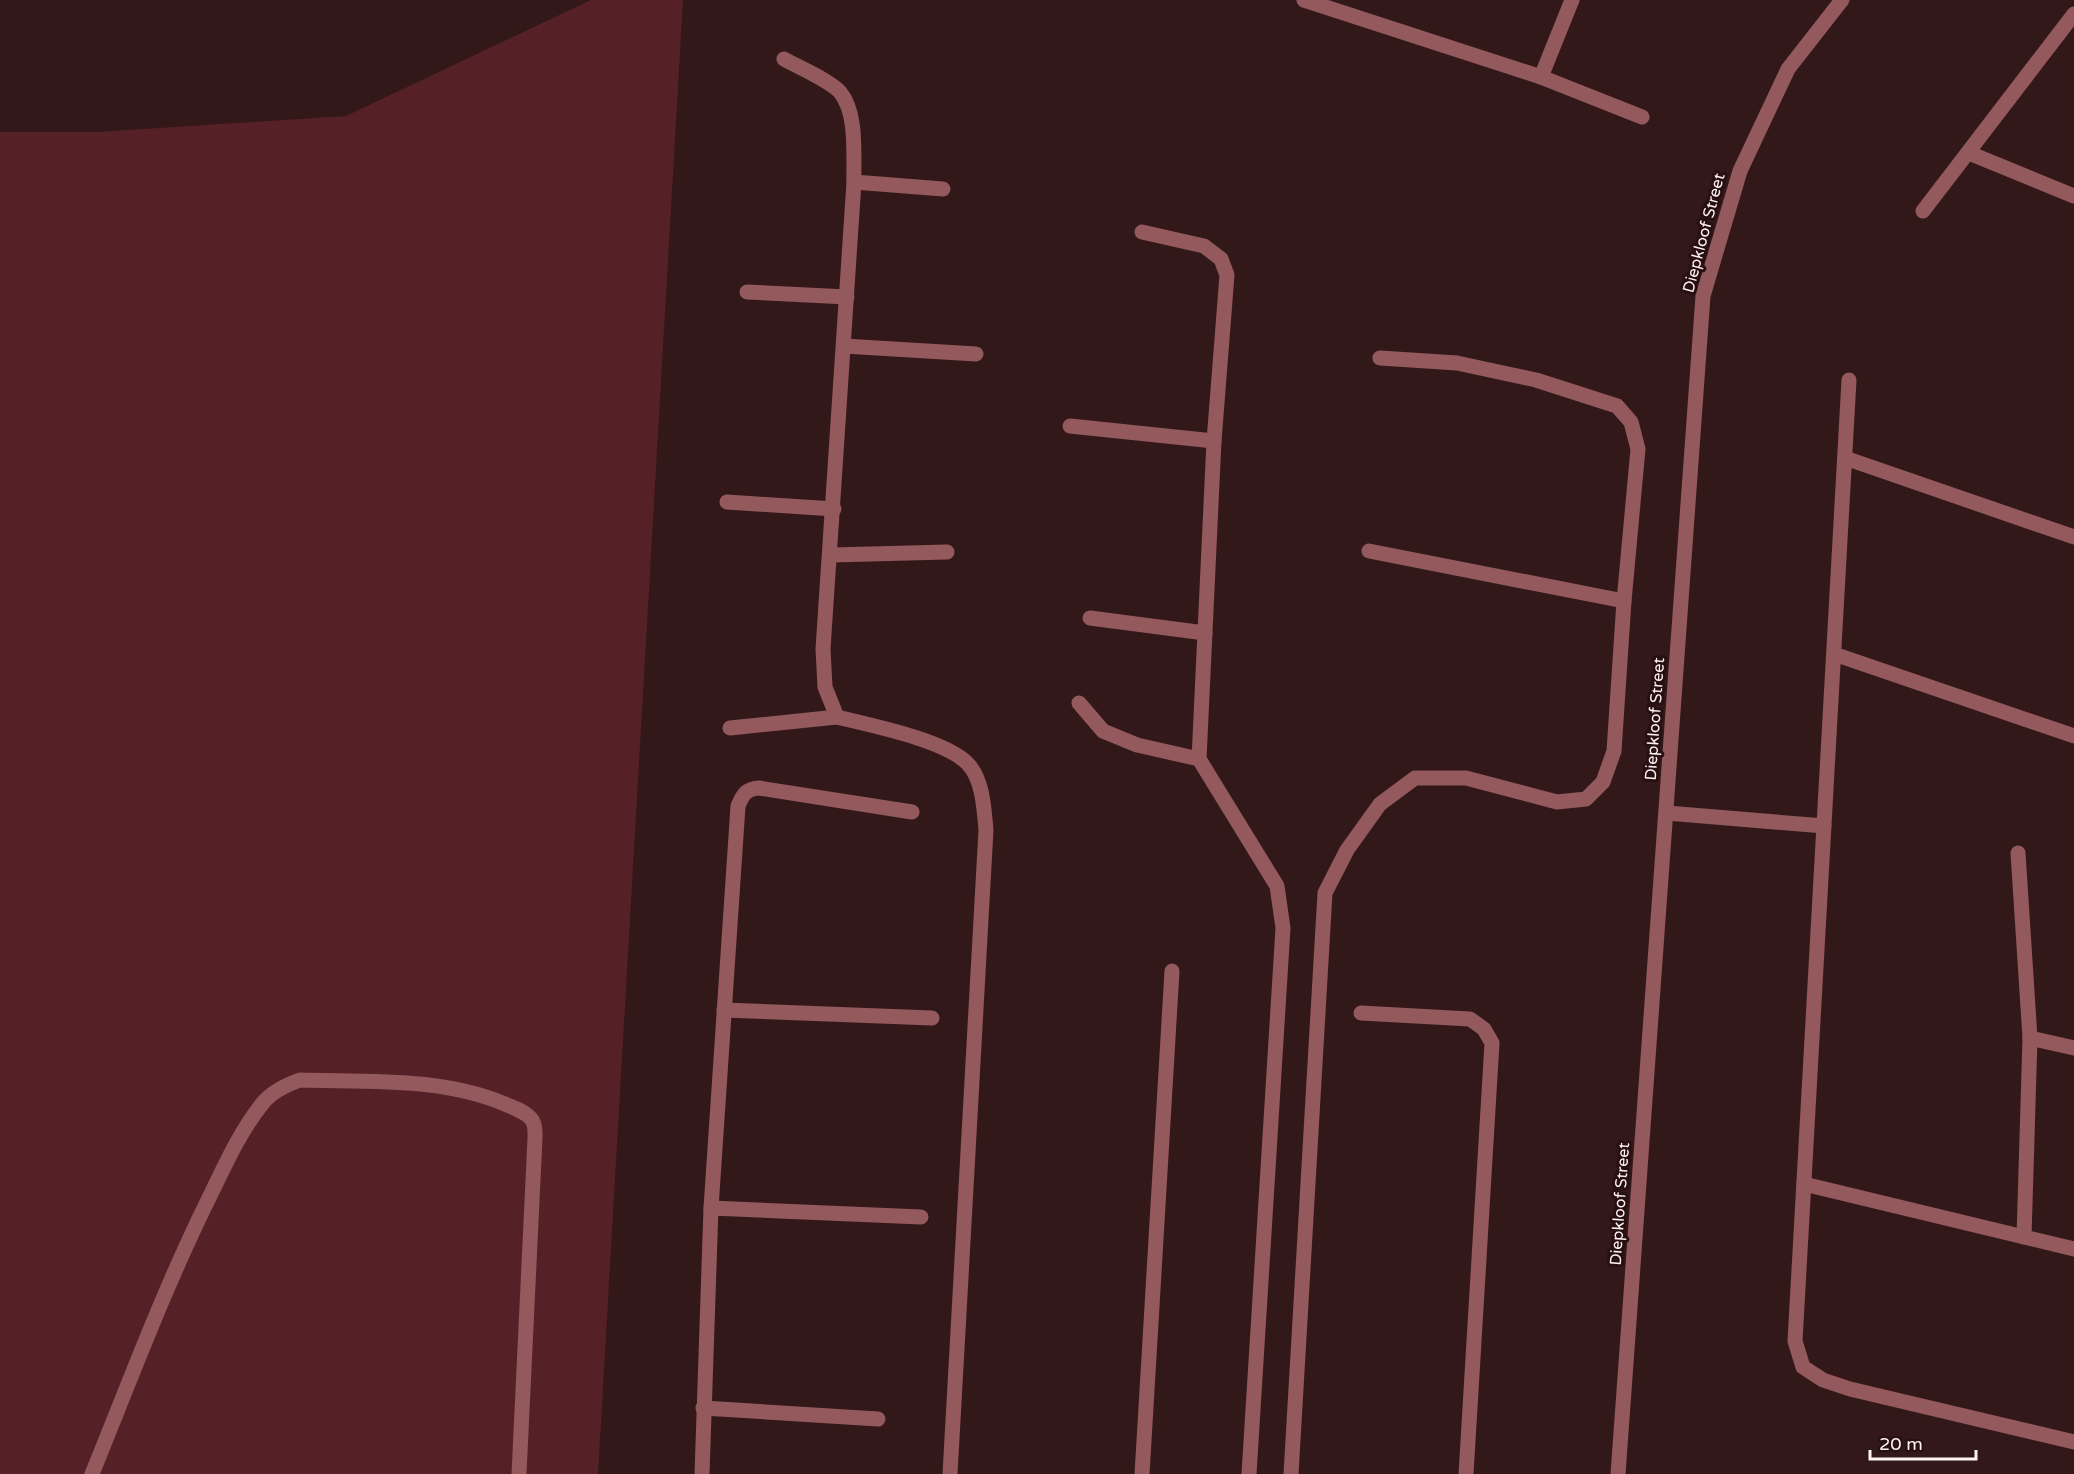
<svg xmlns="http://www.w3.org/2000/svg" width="2074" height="1474" font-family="'Varela Round',sans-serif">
  <rect width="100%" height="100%" fill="#33181a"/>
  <polygon fill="#552026" points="591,0 683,0 598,1474 0,1474 0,132 97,132 346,116"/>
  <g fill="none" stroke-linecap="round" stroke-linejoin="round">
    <path stroke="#93595c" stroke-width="15" d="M 92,1474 C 129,1383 163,1292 206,1204 C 223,1170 238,1134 262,1104 C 271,1092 286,1085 300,1080 C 368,1082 441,1077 505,1104 C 514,1108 527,1112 532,1120 C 536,1126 535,1132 535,1138 L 519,1474"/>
    <g stroke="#93595c" stroke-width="15">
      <polyline points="1304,0 1541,77 1642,117"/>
      <path d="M 784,59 C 798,67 829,80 840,92 C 858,114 853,155 854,182 L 823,649 L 825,687 L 837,717 C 869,725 946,740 968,764 C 983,780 984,809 986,830 L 950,1474"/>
      <polyline points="1541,77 1572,0"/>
      <polyline points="1969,153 2074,196"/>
      <polyline points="854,182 943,189"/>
      <polyline points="1923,211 2074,14"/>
      <polyline points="1142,232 1204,246 1221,259 1227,275 1214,441 1199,759"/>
      <polyline points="747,292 847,297"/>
      <polyline points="844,346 976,354"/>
      <polyline points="1849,380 1795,1341 1803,1367 1823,1380 1850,1389 2074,1442"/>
      <polyline points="1070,426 1214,441"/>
      <polyline points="1845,458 2074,537"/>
      <polyline points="727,502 834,509"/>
      <polyline points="1369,551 1624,601"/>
      <polyline points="831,555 947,552"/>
      <polyline points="1090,618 1205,633"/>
      <polyline points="1834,654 2074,736"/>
      <polyline points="1079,703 1103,731 1137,745 1199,759 1277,886 1283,928 1249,1474"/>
      <polyline points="730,728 837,717"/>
      <polyline points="1667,813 1824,826"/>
      <polyline points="2018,853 2030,1038 2024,1237"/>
      <polyline points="724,1010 932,1018"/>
      <polyline points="1361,1013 1470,1019 1484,1029 1492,1043 1466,1474"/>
      <polyline points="2030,1038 2074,1048"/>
      <polyline points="1804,1184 2074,1249"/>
      <polyline points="711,1208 921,1217"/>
      <polyline points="703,1408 878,1419"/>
      <path d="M 702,1474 L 711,1208 L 738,806 C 743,794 746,789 759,788 L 912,812"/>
      <polyline points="1142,1474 1172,971"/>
      <polyline points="1291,1474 1325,893 1347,850 1380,804 1415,778 1466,778 1557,802 1586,799 1603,782 1614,751 1624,601 1638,449 1631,422 1617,406 1536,380 1457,363 1380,358"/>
      <polyline points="1618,1474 1703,296 1740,171 1788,69 1842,0"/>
    </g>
  </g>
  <g text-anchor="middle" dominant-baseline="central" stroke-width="6" stroke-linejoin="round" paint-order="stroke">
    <g font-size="16" fill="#fef2f2" stroke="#280f11">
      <text transform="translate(1704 233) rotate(-75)">Diepkloof Street</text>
      <text transform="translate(1655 719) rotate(-86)">Diepkloof Street</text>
      <text transform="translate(1620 1204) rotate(-86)">Diepkloof Street</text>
    </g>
  </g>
  <path d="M1870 1450v9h106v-9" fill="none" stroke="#fef2f2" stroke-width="3"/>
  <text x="1879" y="1450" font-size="18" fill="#fef2f2" stroke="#280f11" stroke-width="4.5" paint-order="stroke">20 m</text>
</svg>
